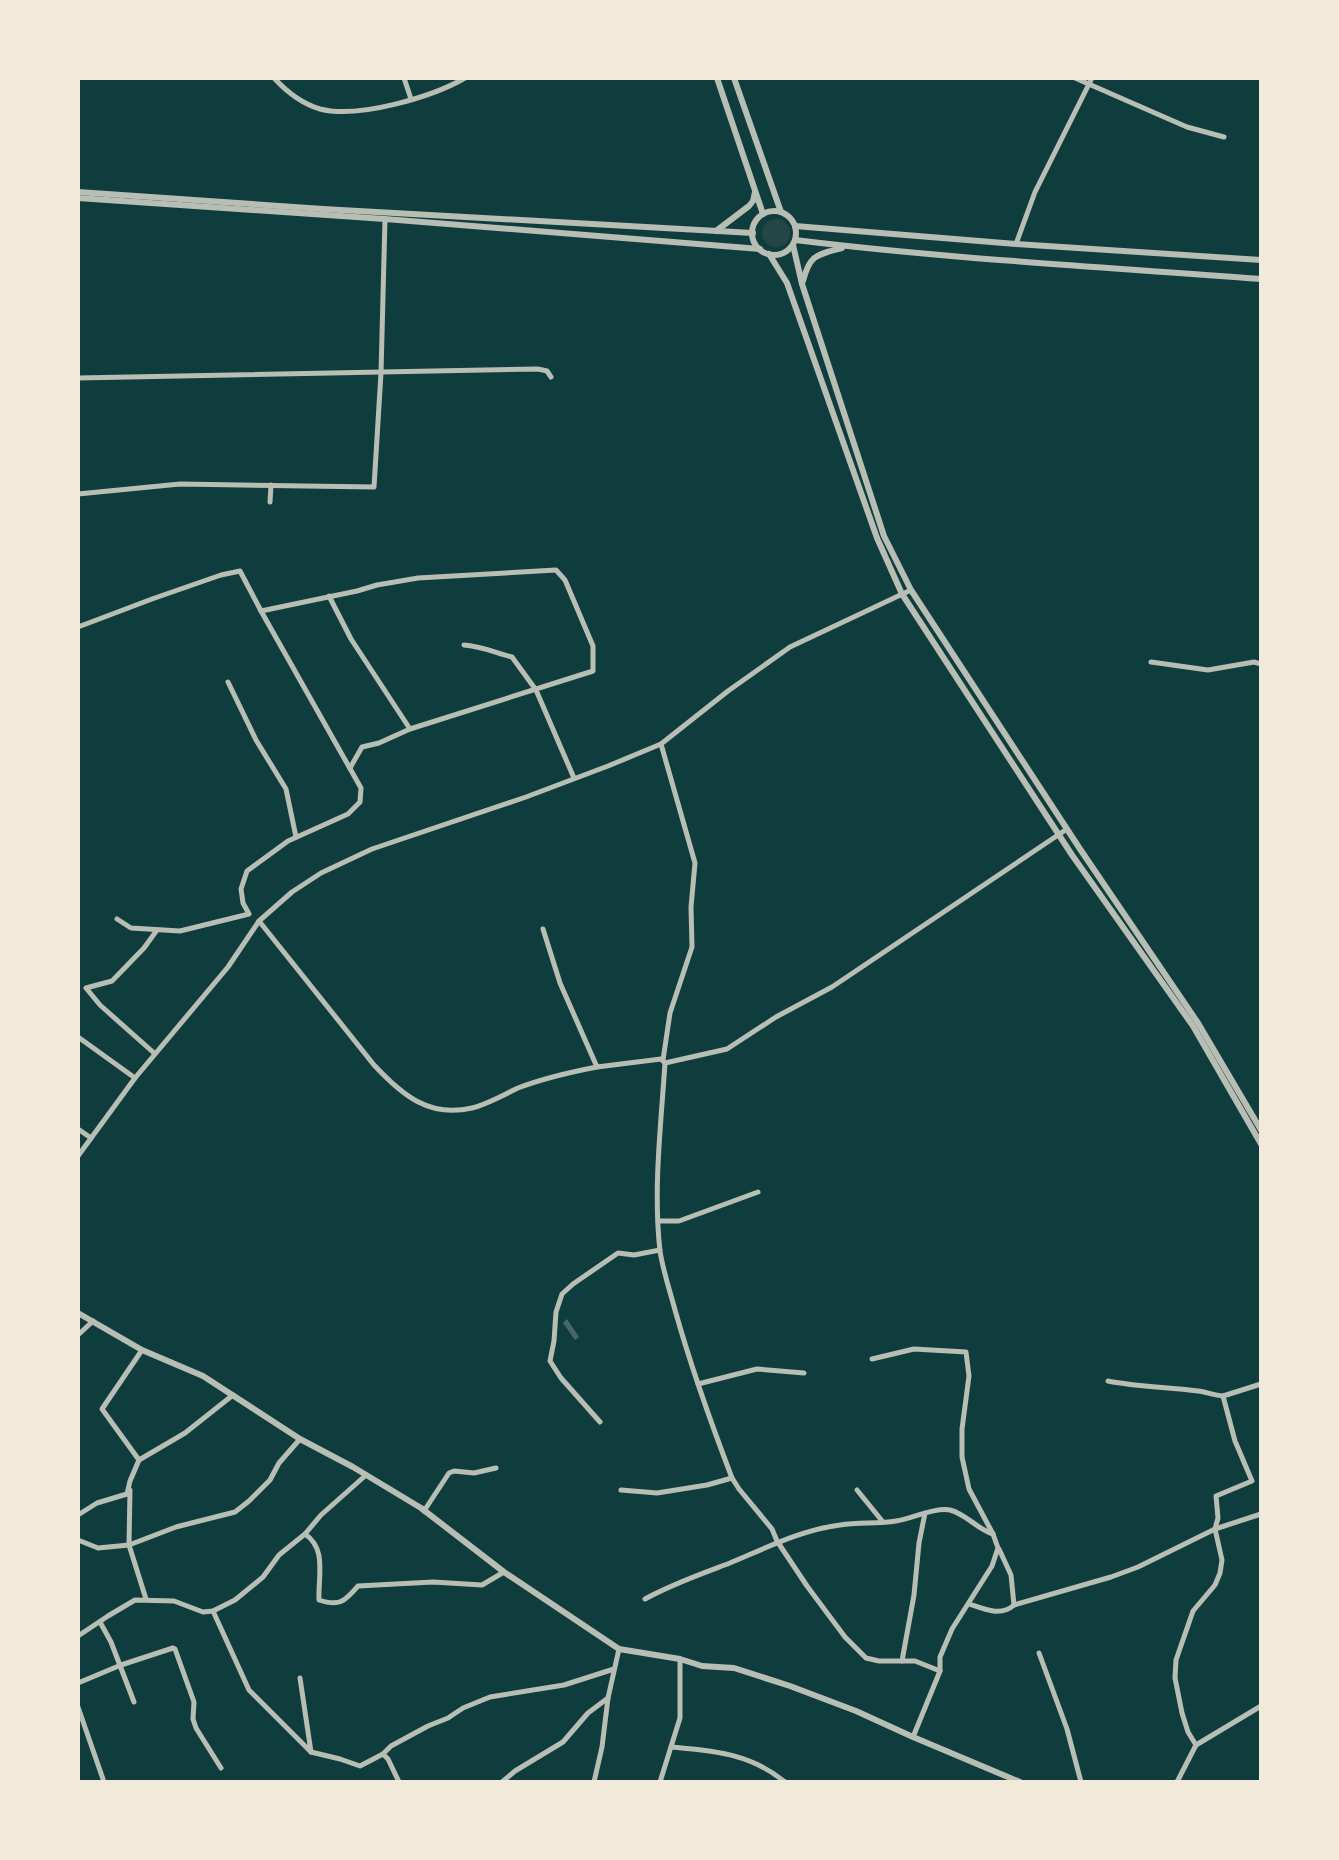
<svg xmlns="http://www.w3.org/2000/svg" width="1339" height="1860" font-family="'DejaVu Sans',sans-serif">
  <rect width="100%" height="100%" fill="#0f3d3e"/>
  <circle fill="#244646" cx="776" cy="233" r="14"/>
  <polygon fill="#486865" points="567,1319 579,1337 575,1340 563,1323"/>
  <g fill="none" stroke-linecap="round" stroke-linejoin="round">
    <g stroke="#b8beb3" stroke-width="5">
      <path d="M 274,78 C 286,91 303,104 320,109 C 358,119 432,97 465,78"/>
      <polyline points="404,78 411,99"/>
      <polyline points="1075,78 1187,127 1224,137"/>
      <polyline points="1016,244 1035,192 1092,78"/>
      <polyline points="78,378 538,369 547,371 551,377"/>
      <polyline points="78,494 180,484 374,487 381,373 385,219"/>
      <polyline points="270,502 271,485"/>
      <polyline points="329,596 351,639 410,729"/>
      <polyline points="261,611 357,591 377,585 418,578 556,570 565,580 593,646 593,671 410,729 379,743 362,747 350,768"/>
      <polyline points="78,627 152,599 221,575 240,571 261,611 361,788 360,802 348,814 288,841 247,871 241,889 243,903 249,914 180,931 131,928 117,919"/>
      <path d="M 464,645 C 481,646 496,653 512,657 L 536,690 L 574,778"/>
      <polyline points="1151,662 1208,670 1254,662 1261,664"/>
      <polyline points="228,682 256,740 286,789 296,837"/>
      <polyline points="661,744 695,863 691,907 692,947 670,1013 663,1060"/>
      <path d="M 259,921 L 374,1065 C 402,1095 429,1118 472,1108 C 488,1104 503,1095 518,1088 C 544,1078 571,1072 597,1067"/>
      <path d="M 543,929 L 560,983 L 597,1067 L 661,1059 L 665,1063 C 661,1125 653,1189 660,1251 C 663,1271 670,1291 675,1310 C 691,1367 711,1423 732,1478 L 739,1489 L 772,1529 L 777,1541 L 807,1586 L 845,1637 L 866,1658 L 879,1661 L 915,1661 L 940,1671"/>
      <polyline points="78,1037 135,1078"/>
      <polyline points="154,1053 100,1005 86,988 112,981 144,948 157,930"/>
      <polyline points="665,1063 727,1049 776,1017 832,987 1067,829"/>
      <polyline points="78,1129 91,1138"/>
      <polyline points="78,1156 135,1078 228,967 259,921 292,892 321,873 372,849 526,797 608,766 661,744 728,691 790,647 911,590"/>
      <polyline points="658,1221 679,1221 758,1192"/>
      <polyline points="78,1335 93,1321"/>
      <polyline points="872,1359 914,1349 966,1352 969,1376 962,1429 962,1457 969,1489 993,1534 998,1548 992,1566 952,1629 940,1657 940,1671 913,1737"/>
      <path d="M 1108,1381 C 1138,1387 1168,1387 1198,1391 C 1206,1392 1214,1395 1223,1396"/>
      <polyline points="698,1384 757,1369 804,1373"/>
      <polyline points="600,1422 561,1378 550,1361 554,1341 556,1312 562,1294 573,1284 618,1253 634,1255 660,1250"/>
      <polyline points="139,1460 185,1433 233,1395"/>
      <polyline points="130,1490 129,1545 146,1599"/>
      <polyline points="621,1490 657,1493 707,1485 732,1478"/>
      <polyline points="857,1490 883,1522"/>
      <polyline points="424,1511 449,1473 454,1471 474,1473 496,1468"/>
      <polyline points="78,1515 97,1503 127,1494 130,1481 139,1460 102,1409 142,1350"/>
      <path d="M 305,1534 C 327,1549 318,1576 319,1600 C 340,1607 345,1601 358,1586 L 433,1582 L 482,1585 L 504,1572"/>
      <polyline points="78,1540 98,1548 129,1545 176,1527 235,1512 249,1501 270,1480 279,1463 300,1439"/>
      <polyline points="999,1549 1011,1575 1014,1605 1111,1577 1138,1567 1215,1529 1261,1514"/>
      <path d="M 645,1599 C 672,1584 701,1574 730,1563 C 766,1548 801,1530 840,1525 C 859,1522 878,1524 896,1521 C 911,1519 935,1507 950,1510 C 966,1514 977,1529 993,1534"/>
      <path d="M 969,1604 C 984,1609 1001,1617 1014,1605"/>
      <polyline points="213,1611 249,1690 311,1752 300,1678"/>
      <polyline points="100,1622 111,1642 134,1702"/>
      <polyline points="78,1636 108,1616 135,1600 174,1601 203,1612 213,1611 235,1600 263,1577 279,1555 305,1534 321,1515 366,1475"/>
      <polyline points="1039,1653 1067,1729 1081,1782"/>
      <polyline points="902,1661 914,1595 919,1543 925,1513"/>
      <polyline points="78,1683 121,1665 173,1648 175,1649 194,1702 193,1719 196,1728 221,1768"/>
      <polyline points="78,1707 104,1782"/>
      <polyline points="1196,1745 1188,1732 1182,1713 1175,1678 1176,1660 1193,1611 1215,1585 1220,1573 1222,1560 1215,1529 1218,1518 1216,1496 1252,1481 1235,1441 1223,1396 1261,1384"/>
      <path d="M 671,1747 C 714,1751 750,1753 785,1782"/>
      <polyline points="311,1752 340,1759 360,1766 383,1754"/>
      <polyline points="399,1782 388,1759 383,1754 391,1746 428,1726 448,1718 463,1708 490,1697 564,1685 614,1669"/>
      <polyline points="502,1782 515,1771 563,1742 588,1713 608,1698"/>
      <polyline points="594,1782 602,1747 608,1698 619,1649"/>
      <polyline points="660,1782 680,1718 680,1659"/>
      <polyline points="1177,1782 1196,1745 1261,1706"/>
    </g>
    <g stroke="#b8beb3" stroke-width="6">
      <polyline points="717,78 763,214"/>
      <polyline points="734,78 781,212"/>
      <polyline points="78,192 323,209 753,233"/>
      <polyline points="78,198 385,219 760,249"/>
      <circle cx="774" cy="233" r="22"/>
      <polyline points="795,226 1016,244 1261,260"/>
      <polyline points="716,231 749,206 753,201 755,192"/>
      <path d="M 795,240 C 950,259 1106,267 1261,279"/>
      <polyline points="793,245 802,284 884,536 911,590 1080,849 1198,1023 1261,1130"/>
      <polyline points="769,254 787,283 877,538 902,594 1072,855 1193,1026 1261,1144"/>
      <path d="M 803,281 C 810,254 817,255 842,248"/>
      <polyline points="78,1313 142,1350 203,1376 300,1439 353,1467 421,1508 504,1572 619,1649 680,1659 702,1666 734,1668 790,1686 856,1711 913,1737 1020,1782"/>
    </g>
  </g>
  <rect width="1339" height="1860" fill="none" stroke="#f1e9da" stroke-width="160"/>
</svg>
